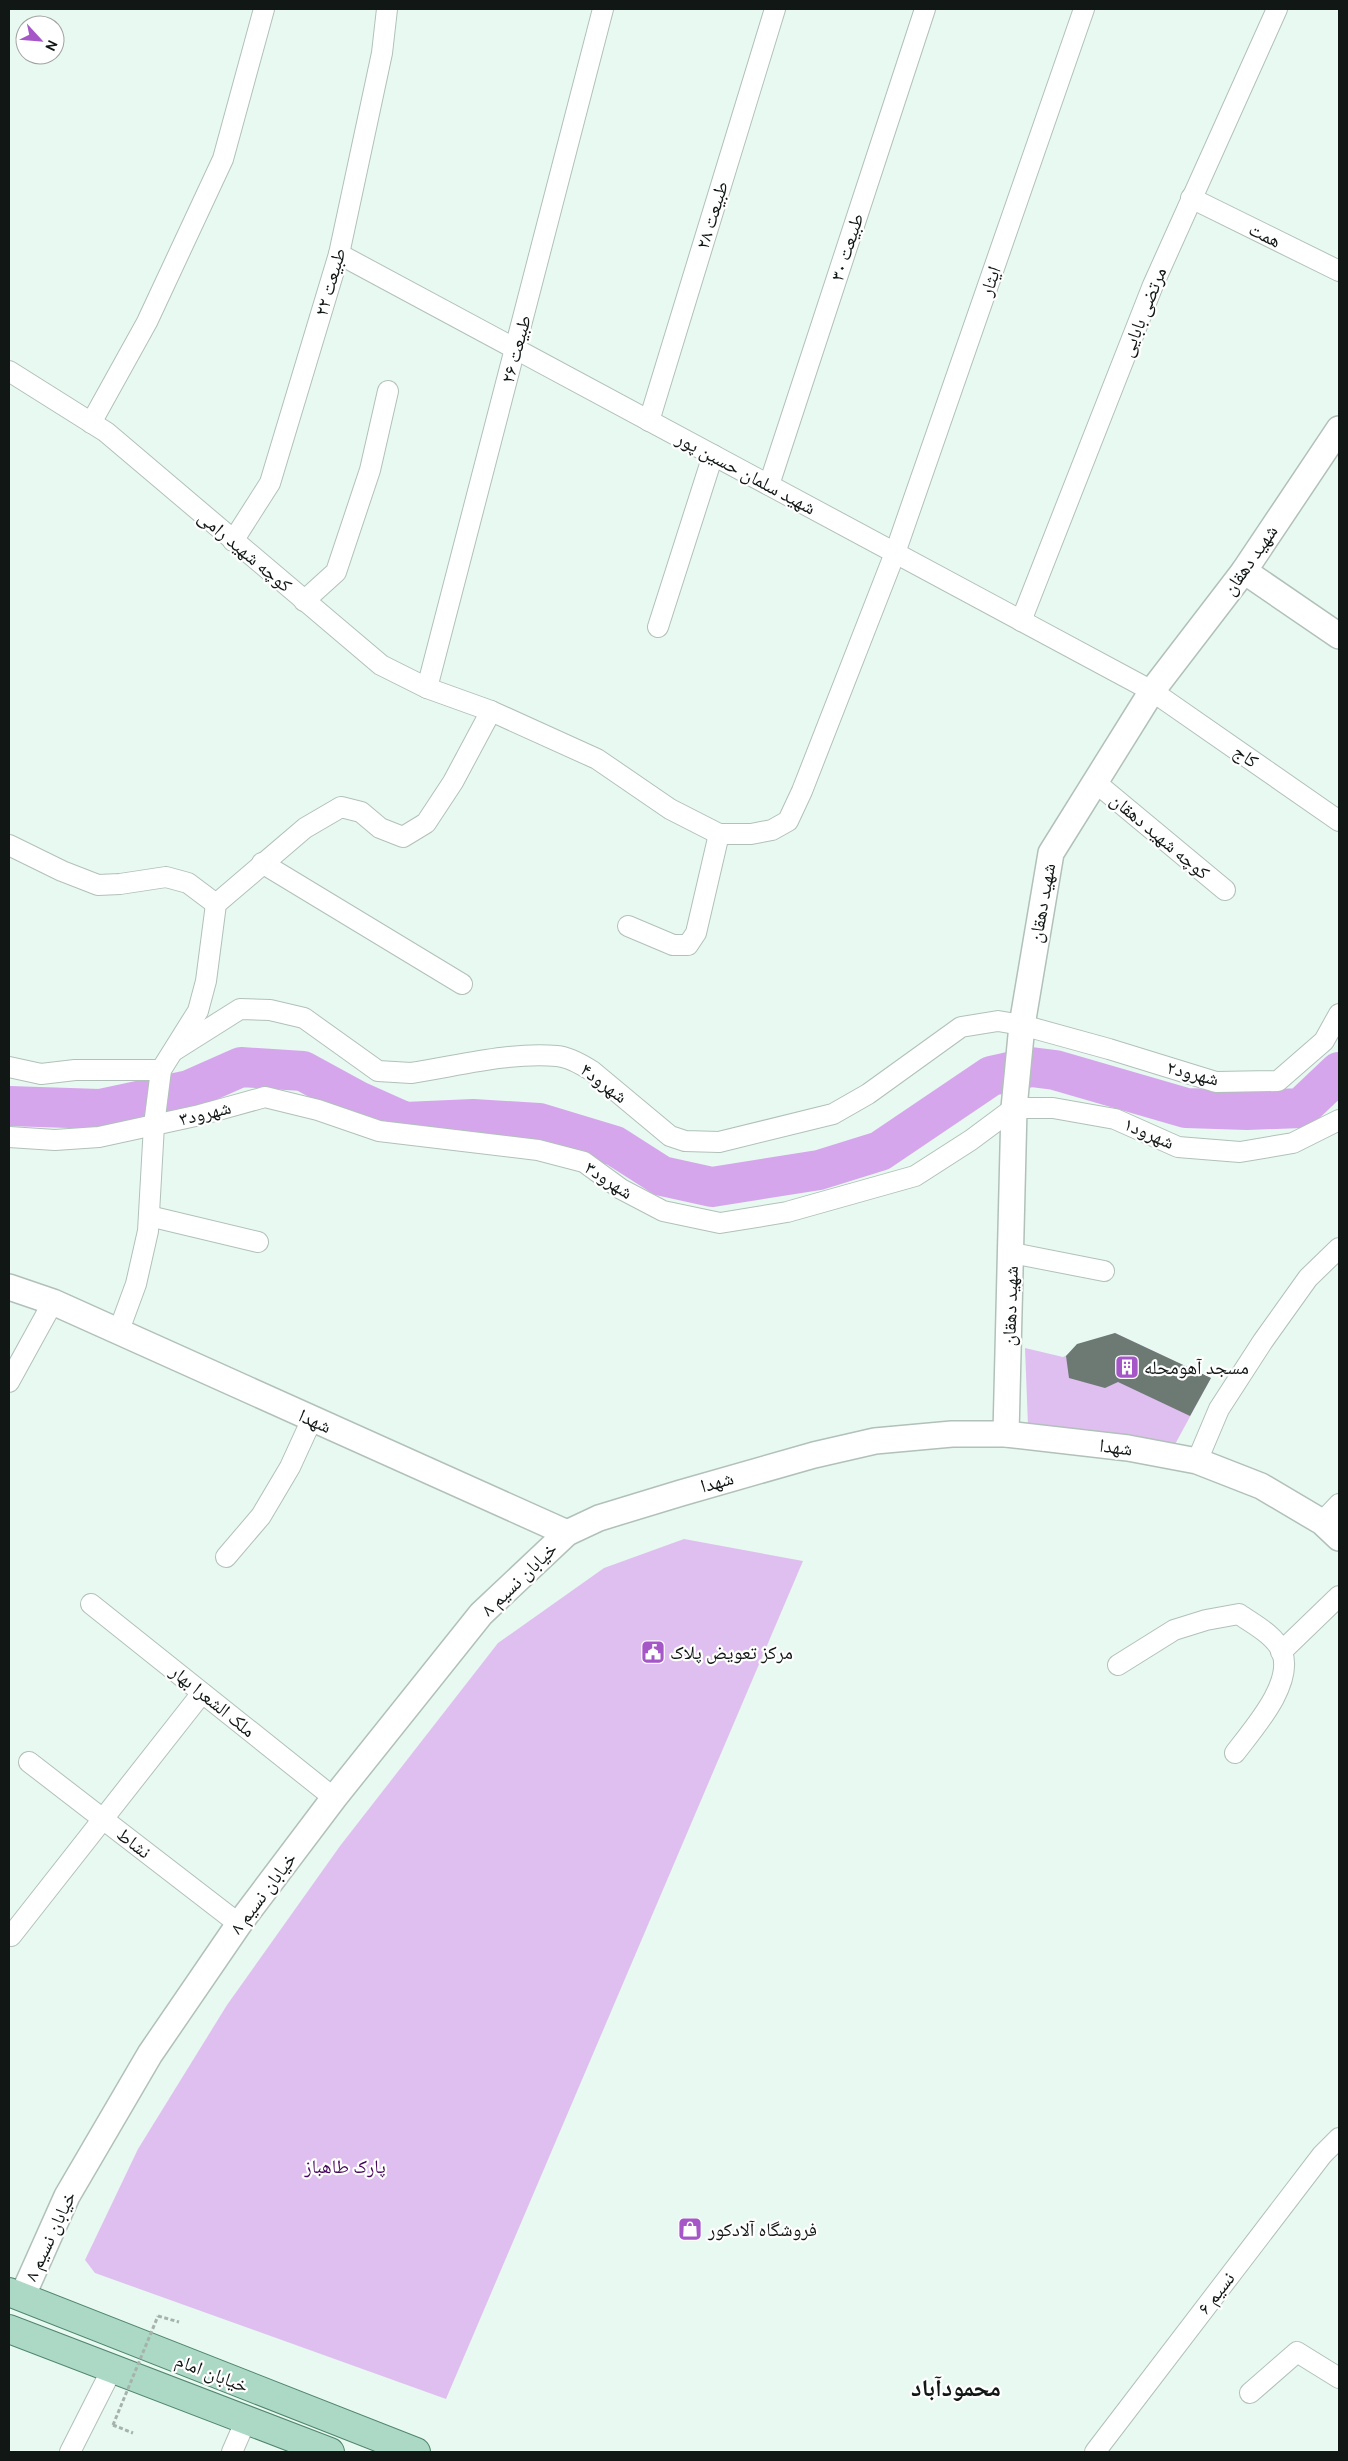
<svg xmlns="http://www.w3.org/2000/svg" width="1348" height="2461" font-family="Cabin,'Noto Naskh Arabic',sans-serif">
  <rect width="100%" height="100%" fill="#e8f9f1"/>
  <g fill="#dfbfef">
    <polygon points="1115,1333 1211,1378 1173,1448 1028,1426 1025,1348 1063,1357"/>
    <polygon points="684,1539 803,1561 446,2399 95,2273 85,2260 138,2149 227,2005 340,1846 498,1643 604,1568"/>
  </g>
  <polygon fill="#d6a6ec" stroke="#9b7bab" points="1339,1058 1339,1086 1301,1119 1300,1095"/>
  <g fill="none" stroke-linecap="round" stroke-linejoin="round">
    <polyline stroke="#d6a6ec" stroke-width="40" points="9,1106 100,1109 189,1090 241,1067 303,1071 358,1101 405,1122 473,1119 539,1123 615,1146 662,1176 712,1187 819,1170 880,1151 991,1076 1031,1067 1055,1070 1186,1108 1247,1110 1301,1108 1339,1072"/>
  </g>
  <polygon fill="#6c7a73" points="1115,1333 1211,1378 1190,1416 1118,1382 1105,1388 1069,1378 1066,1356 1077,1344"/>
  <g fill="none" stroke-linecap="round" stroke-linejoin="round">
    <g stroke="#b1c1b9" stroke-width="22">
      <g id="minor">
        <polyline points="1191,198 1339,271"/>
        <polyline points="339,254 1152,691 1339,821"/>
        <polyline points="9,371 106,432 381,665 427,688 491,711 597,759 670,809 719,834 751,834 772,830 788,821 802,791 895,553 1084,9"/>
        <polyline points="649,421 775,9"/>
        <polyline points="91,423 147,322 223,159 264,9"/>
        <polyline points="769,485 925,9"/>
        <polyline points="233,541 270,483 339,254 382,53 387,9"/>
        <polyline points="304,601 336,572 370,470 388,391"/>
        <polyline points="1021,621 1153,285 1277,9"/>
        <polyline points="658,627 713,455"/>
        <polyline points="427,688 603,9"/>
        <polyline points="1095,782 1225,890"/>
        <polyline points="9,845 62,871 98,885 120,884 166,877 188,883 216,904"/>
        <polyline points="262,863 462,984"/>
        <polyline points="628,926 673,945 688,945 696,933 719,834"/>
        <path d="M 175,1050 L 240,1009 L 270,1010 L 304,1018 L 378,1071 L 411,1073 C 458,1066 508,1052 557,1056 C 569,1057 581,1064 592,1071 L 670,1136 L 685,1141 L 719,1142 L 833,1114 L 868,1094 L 961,1027 L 998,1021 L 1022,1025 L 1109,1049 L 1216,1082 L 1278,1081 L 1324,1041 L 1339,1014"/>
        <polyline points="9,1067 41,1074 75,1070 161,1070"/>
        <polyline points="9,1137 55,1140 99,1137 200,1115 265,1097 318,1110 379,1131 538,1150 584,1162 621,1189 663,1211 720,1223 787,1212 915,1176 971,1140 1014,1108 1053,1108 1115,1119 1178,1147 1240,1152 1293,1143 1339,1120"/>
        <polyline points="149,1216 258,1242"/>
        <polyline points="1012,1253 1104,1271"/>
        <polyline points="118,1333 136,1284 148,1231 154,1125 161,1070 198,1011 206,981 216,904 305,828 341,807 361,812 380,828 403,837 426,823 453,782 491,711"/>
        <polyline points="9,1382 53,1302"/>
        <polyline points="1197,1461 1219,1409 1263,1341 1308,1278 1339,1248"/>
        <polyline points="1322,1522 1339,1504"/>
        <polyline points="226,1557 261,1516 290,1467 312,1419"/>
        <polyline points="91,1604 334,1798"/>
        <polyline points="1281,1652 1339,1596"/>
        <path d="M 1118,1665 L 1174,1630 L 1206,1620 L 1239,1614 C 1253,1624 1275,1635 1282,1652 C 1294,1684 1253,1729 1235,1753"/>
        <polyline points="29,1762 239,1924"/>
        <polyline points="11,1936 202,1693"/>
        <polyline points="1250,2393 1297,2352 1339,2378"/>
        <polyline points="70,2452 112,2369"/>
        <polyline points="232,2452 246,2420"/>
        <polyline points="1095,2452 1322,2155 1339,2138"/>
      </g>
    </g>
    <g stroke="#b1c1b9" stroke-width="28">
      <g id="tertiary">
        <polyline points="1244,571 1339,636"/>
        <polyline points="9,1287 53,1302 567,1533"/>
        <polyline points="1006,1434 1014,1108 1022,1025 1051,853 1152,691 1244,571 1339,429"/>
        <polyline points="22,2297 67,2196 150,2054 239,1924 334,1798 481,1614 567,1533 599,1518 681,1493 814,1455 875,1441 952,1434 1006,1434 1128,1448 1197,1461 1261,1486 1322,1522 1339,1538"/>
      </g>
    </g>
    <g stroke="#51856f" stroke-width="30">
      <g id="primary">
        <polyline points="9,2292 416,2452"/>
        <polyline points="9,2329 330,2452"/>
      </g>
    </g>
    <g stroke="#a5b3ac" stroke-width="3" stroke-dasharray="4 2.5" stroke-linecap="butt">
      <polyline points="158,2316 179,2322"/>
      <polyline points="113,2425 133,2433"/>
    </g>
    <use href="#minor" stroke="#fff" stroke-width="20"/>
    <use href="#tertiary" stroke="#fff" stroke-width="25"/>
    <use href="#primary" stroke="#abd9c6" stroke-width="28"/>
    <polyline stroke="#a5b3ac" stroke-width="3" stroke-dasharray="4 2.5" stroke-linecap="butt" points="113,2425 158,2316"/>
  </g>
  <defs>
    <g id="building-square" transform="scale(1.25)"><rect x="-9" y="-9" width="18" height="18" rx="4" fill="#a556c7" stroke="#fff"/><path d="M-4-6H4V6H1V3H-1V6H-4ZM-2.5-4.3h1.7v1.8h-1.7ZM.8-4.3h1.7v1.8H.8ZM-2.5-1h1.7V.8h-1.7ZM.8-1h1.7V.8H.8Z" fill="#fff"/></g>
    <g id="civic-square" transform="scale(1.25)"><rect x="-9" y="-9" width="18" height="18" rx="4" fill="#a556c7" stroke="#fff"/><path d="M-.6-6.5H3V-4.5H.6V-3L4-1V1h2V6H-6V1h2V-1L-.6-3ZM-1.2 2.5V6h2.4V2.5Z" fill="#fff"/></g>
    <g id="shop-square" transform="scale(1.25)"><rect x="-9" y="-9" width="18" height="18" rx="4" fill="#a556c7" stroke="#fff"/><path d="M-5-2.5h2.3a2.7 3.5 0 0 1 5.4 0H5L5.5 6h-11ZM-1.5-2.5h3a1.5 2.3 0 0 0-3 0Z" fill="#fff"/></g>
  </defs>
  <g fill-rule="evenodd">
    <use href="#building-square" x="1127" y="1367"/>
    <use href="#civic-square" x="653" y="1652"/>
    <use href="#shop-square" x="690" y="2229"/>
  </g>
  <g text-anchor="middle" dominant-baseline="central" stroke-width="4.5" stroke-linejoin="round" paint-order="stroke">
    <g font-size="19" fill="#111714" stroke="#fff">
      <text transform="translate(712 215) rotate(-73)">طبیعت ۲۸</text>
      <text transform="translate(1265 235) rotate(26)">همت</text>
      <text transform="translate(847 247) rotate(-72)">طبیعت ۳۰</text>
      <text transform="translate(990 281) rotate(-71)">ایثار</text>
      <text transform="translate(330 282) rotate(-74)">طبیعت ۲۲</text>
      <text transform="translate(1143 312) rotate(-68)">مرتضی بابایی</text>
      <text transform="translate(516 349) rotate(-75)">طبیعت ۲۶</text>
      <text transform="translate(746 473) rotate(28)">شهید سلمان حسین پور</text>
      <text transform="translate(245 551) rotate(40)">کوچه شهید رامی</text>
      <text transform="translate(1250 560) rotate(-55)">شهید دهقان</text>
      <text transform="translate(1246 756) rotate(35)">کاج</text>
      <text transform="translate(1160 836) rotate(40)">کوچه شهید دهقان</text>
      <text transform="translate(1042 903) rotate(-80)">شهید دهقان</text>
      <text transform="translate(1193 1073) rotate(14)">شهرود۲</text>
      <text transform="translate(604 1083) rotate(37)">شهرود۴</text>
      <text transform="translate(205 1113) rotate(-14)">شهرود۳</text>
      <text transform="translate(1149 1133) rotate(23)">شهرود۱</text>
      <text transform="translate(609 1180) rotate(33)">شهرود۳</text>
      <text transform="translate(1010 1306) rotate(-88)">شهید دهقان</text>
      <text transform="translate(315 1421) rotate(24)">شهدا</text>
      <text transform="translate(1116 1447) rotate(7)">شهدا</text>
      <text transform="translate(717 1482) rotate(-16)">شهدا</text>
      <text transform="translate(519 1579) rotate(-44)">خیابان نسیم ۸</text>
      <text transform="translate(213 1701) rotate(39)">ملک الشعرا بهار</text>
      <text transform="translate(134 1843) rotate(38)">نشاط</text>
      <text transform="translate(263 1893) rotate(-53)">خیابان نسیم ۸</text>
      <text transform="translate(50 2236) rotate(-65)">خیابان نسیم ۸</text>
      <text transform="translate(1216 2293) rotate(-52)">نسیم ۶</text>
      <text transform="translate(212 2373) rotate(21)">خیابان امام</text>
    </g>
    <g font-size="19" fill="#111714" stroke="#fff" text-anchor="start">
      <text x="1144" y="1367">مسجد آهومحله</text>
      <text x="670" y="1652">مرکز تعویض پلاک</text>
      <text x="708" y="2229">فروشگاه آلادکور</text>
    </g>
    <g font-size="19" fill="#47075d" stroke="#fff">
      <text x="345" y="2166">پارک طاهباز</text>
    </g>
    <g font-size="24" font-weight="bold" fill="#111714" stroke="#fff">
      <text x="956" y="2387">محمودآباد</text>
    </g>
  </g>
  <rect width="1348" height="2461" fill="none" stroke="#111714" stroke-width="20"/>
  <g transform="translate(40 40) rotate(116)"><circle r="24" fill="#ffffff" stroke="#a0a2a1"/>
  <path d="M0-4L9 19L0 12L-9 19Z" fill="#a556c7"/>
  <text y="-8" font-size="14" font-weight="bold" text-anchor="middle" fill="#111714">N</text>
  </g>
</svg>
